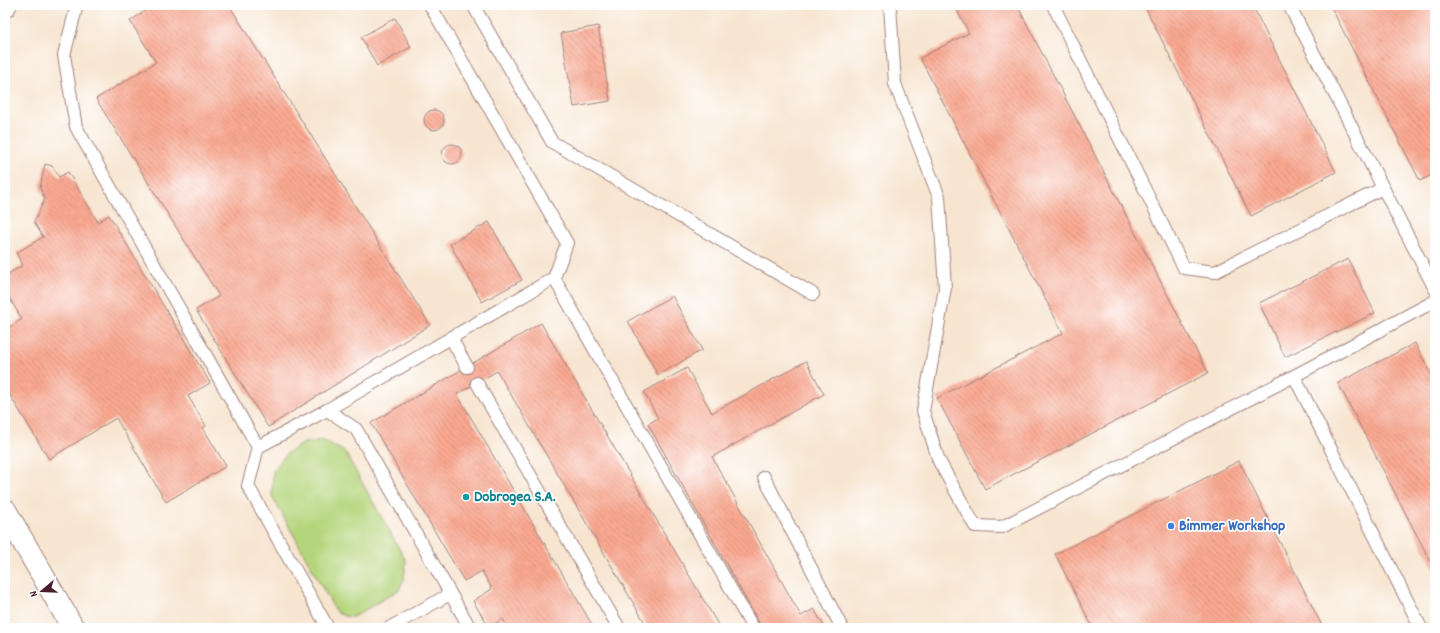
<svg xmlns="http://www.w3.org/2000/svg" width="1440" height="633" font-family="Dekko,sans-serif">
  <defs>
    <pattern id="building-back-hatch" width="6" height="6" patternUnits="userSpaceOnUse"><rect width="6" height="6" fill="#faa992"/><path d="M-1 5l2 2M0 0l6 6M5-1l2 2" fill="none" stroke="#cc8977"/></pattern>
  </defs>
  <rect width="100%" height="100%" fill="#fff"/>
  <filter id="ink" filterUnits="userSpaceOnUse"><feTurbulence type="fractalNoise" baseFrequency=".025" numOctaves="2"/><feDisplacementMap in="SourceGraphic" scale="8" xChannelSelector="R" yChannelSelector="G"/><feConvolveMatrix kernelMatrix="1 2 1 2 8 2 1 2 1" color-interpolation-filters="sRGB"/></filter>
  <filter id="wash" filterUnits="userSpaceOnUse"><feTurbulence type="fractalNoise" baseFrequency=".012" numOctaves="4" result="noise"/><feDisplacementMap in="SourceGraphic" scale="16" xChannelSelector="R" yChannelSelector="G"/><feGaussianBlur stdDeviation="0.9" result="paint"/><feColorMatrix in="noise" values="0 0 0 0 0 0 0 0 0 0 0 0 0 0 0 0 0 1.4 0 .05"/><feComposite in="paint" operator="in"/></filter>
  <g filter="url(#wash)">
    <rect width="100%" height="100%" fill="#f7e5d0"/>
    <polygon fill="#b5d57c" stroke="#807a54" points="322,440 345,452 406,561 404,579 399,590 353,617 344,616 336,612 272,496 273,471 287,453 304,443"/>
    <g id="blocks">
      <g fill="url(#building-back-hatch)">
        <polygon points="154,5 229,5 430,325 268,427 196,310 219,296 96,99 156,62 130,21"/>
        <polygon points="954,5 1017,5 1208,373 985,489 937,398 1063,333 920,58 969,33"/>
        <polygon points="1144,5 1252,5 1336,172 1251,216"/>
        <polygon points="1330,5 1435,5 1435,173 1420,181"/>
        <polygon points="395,18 411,47 377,66 361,37"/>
        <polygon points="598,26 610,101 574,107 561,33"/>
        <circle cx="434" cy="120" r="10"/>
        <circle cx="452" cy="154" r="10"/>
        <polygon points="45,164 52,166 59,177 68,172 98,222 109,215 210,383 188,396 206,426 203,428 226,466 166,502 116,418 49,459 5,387 5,349 8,347 5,343 5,330 22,319 5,291 5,276 23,265 16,253 43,237 34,222 45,199 40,188"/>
        <polygon points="489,222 522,280 482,302 450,244"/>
        <polygon points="1348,259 1375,313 1285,357 1259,303"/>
        <polygon points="672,296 702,350 658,375 628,321"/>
        <polygon points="541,323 720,628 648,628 497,371 457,394 594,628 508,628 503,619 489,627 473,601 492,589 482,571 464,581 371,423"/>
        <polygon points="1415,343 1435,382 1435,570 1338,383"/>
        <polygon points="806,361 824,394 712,457 801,616 814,609 825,628 791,628 790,625 785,628 762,628 648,424 658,418 644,392 687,368 712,413"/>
        <polygon points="1239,461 1323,628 1093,628 1055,554"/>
      </g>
    </g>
  </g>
  <g filter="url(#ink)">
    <use href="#blocks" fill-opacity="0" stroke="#a0827e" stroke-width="1"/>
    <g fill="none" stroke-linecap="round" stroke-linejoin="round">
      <g stroke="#a0827e" stroke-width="14">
        <g id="lane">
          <polyline points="77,5 64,55 76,127 258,447 248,486 328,628"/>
          <polyline points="473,5 552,142 813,294"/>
          <polyline points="890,5 895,84 939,197 945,288 923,411 939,461 975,526 1002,527 1294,376 1435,301"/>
          <polyline points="1053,5 1184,268 1215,272 1383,188"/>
          <polyline points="1289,5 1435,289"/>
          <polyline points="554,278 753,628"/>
          <polyline points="451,338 467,367"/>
          <polyline points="1294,376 1421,628"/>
          <polyline points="477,383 619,628"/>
          <polyline points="327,410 554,278 567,243 430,5"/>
          <polyline points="258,447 327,410 356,429 470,628"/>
          <polyline points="764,477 842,628"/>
          <polyline points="389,628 450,594"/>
        </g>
      </g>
      <g stroke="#a0827e" stroke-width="24">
        <polyline id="secondary" points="5,510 73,628"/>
      </g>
      <g stroke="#a0827e" stroke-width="24">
        <polyline id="primary" points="5,6 5,5"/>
      </g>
      <use href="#lane" stroke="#fff" stroke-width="12"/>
      <use href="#secondary" stroke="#fff" stroke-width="22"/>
      <use href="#primary" stroke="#fff" stroke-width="22"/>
    </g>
  </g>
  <circle fill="#0f9aa8" stroke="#fff" stroke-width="1.5" cx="466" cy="497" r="4"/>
  <circle fill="#3f7fe0" stroke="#fff" stroke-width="1.5" cx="1171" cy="526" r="4"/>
  <g text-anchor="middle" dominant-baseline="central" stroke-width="3.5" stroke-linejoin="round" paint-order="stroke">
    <g font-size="16" font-weight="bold" fill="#0d838f" stroke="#fff" text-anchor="start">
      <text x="474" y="497">Dobrogea S.A.</text>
    </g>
    <g font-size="16" font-weight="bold" fill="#366cbe" stroke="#fff" text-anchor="start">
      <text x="1179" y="526">Bimmer Workshop</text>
    </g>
  </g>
  <rect width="1440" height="633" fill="none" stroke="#fff" stroke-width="20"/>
  <g transform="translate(42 591) rotate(251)" stroke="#ffffff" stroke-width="3" paint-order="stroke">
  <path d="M0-3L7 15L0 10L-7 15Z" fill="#4a1f2b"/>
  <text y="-6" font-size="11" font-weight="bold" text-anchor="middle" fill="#4a1f2b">N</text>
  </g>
</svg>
